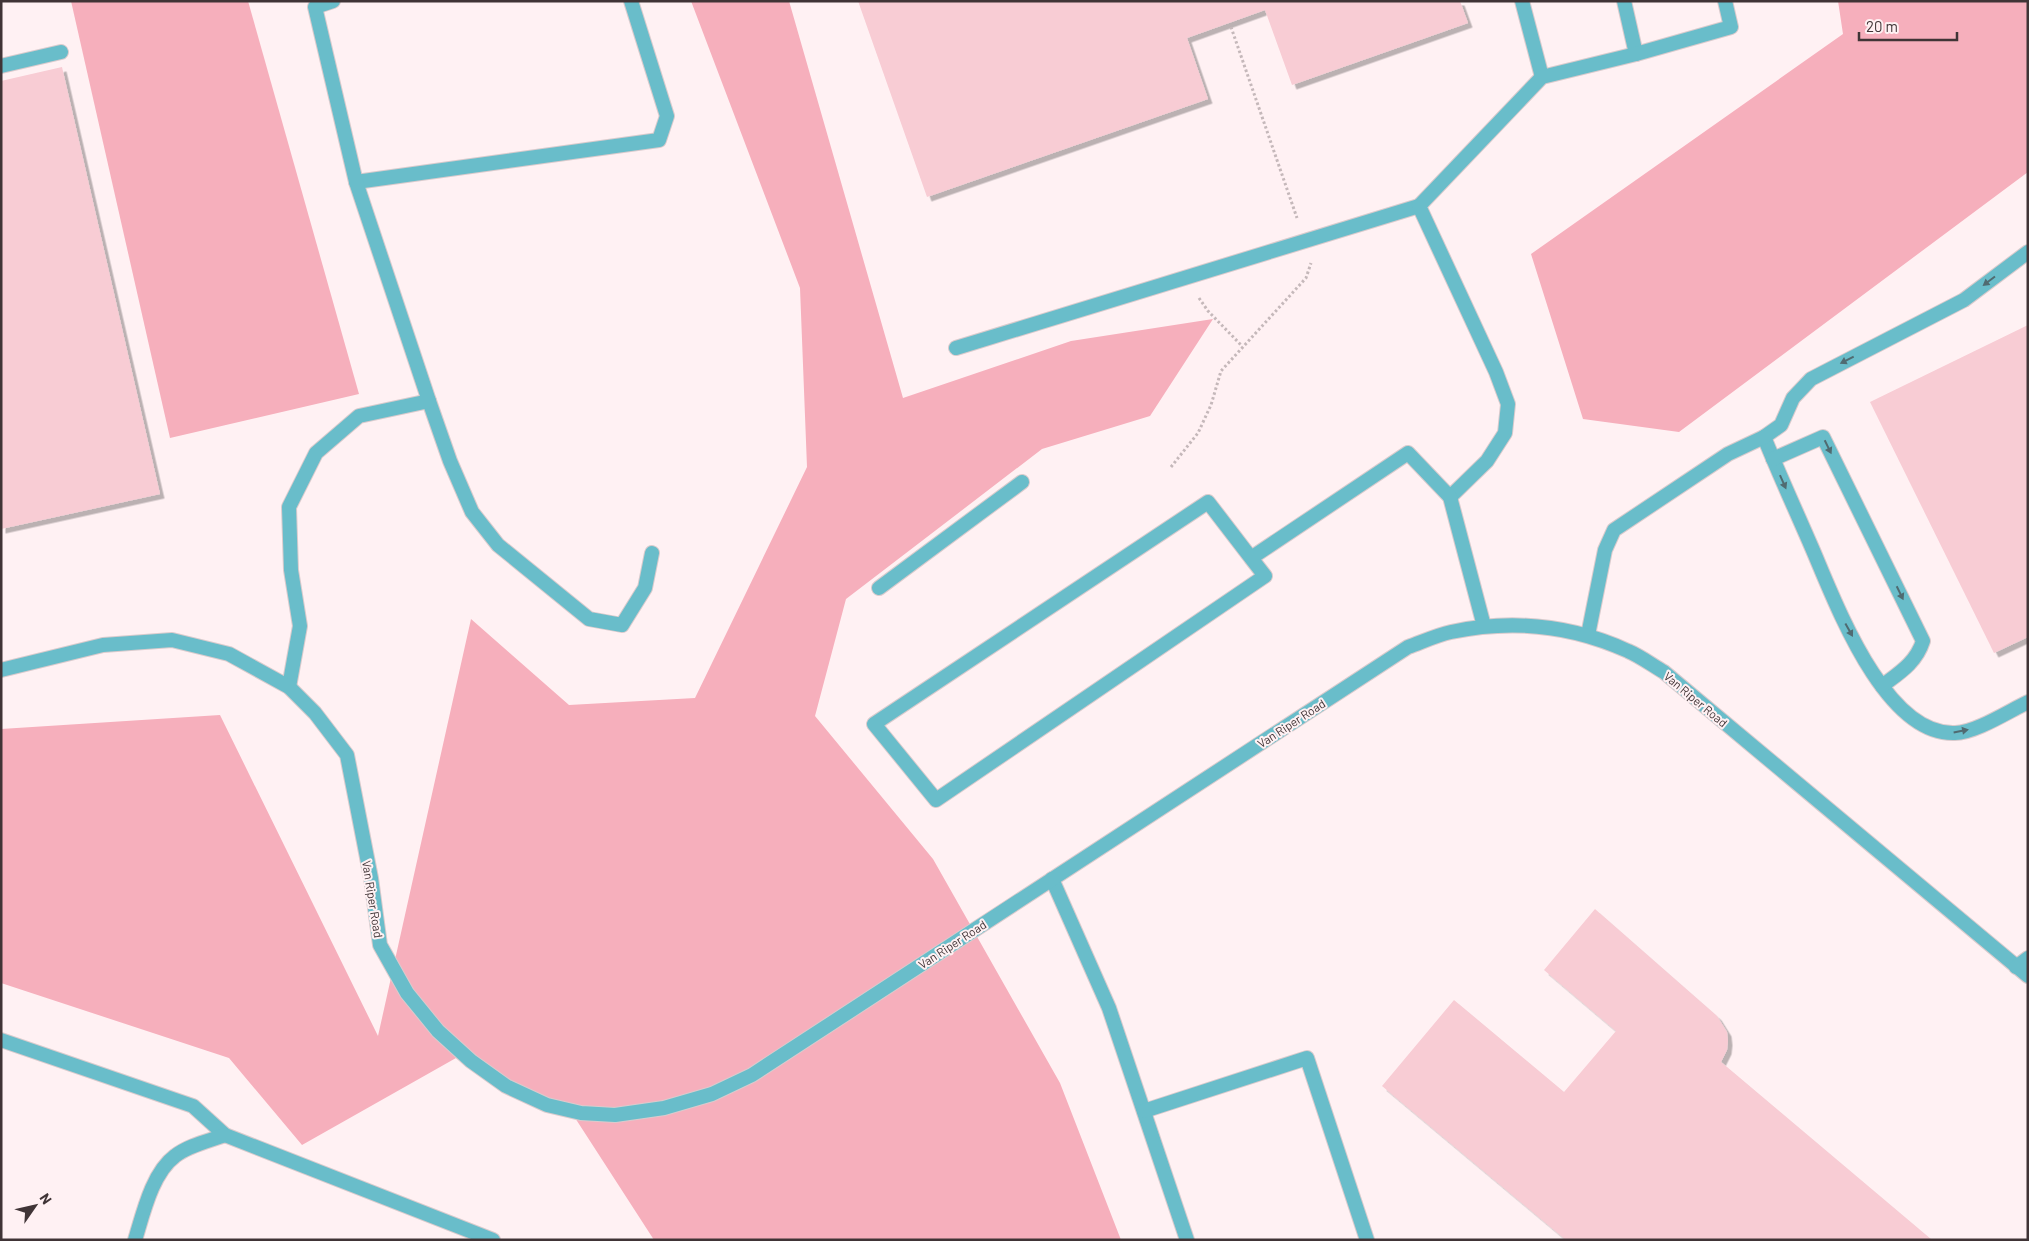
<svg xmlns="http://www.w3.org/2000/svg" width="2029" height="1241" font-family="Barlow,sans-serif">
  <defs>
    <filter id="shadow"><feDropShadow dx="4.5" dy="4.5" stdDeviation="0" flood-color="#0004"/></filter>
  </defs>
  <rect width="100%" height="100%" fill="#fff1f3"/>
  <g fill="#f6afbc">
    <polygon points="71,1 248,1 359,394 170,438"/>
    <polygon points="691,1 789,1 903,398 1071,341 1213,319 1150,416 1042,449 846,599 815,716 933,859 1060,1083 1121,1240 654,1240 568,1107 456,1058 302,1145 229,1058 1,983 1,729 220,715 378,1036 471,619 569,705 695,698 807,467 800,288"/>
    <polygon points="1838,1 2028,1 2028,172 1679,432 1583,419 1531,254 1843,34"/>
  </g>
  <g fill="#f8ccd4" filter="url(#shadow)">
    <polygon points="858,1 1460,1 1468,23 1292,85 1265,10 1187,38 1208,99 927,197"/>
    <polygon points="62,67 160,494 1,529 1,81"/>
    <polygon points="2028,325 2028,637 1994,653 1870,402"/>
    <polygon points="1595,909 1717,1016 1727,1032 1728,1041 1727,1050 1721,1062 1932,1240 1566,1240 1382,1086 1454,1000 1564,1092 1616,1031 1544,970"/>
  </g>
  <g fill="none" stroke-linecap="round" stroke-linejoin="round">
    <g stroke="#d9cbcd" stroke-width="16">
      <g id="service">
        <polyline points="1522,1 1542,77"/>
        <polyline points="1624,1 1636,54"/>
        <polyline points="1,66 61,52"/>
        <polyline points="356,182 659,140 667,116 631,1"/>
        <polyline points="956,348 1419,206"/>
        <polyline points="429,401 450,461 472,512 498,545 589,619 622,625 645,588 652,553"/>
        <path d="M 1764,437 C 1779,474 1796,511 1812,548 C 1835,601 1884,736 1955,733 C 1975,733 2009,711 2028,702"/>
        <path d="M 1773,459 L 1823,437 L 1923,641 C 1916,663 1899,673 1882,686"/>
        <polyline points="1450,497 1487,461 1505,433 1508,404 1496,372 1419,206 1542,77 1636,54 1731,27 1725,1"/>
        <polyline points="1251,558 1208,502 874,724 936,800 1265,576 1251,558 1408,453 1450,497 1484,626"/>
        <polyline points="879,588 1022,482"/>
        <polyline points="1588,635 1605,550 1614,530 1728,454 1764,437 1781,425 1793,398 1811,379 1964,300 2028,252"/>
        <polyline points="289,687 300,626 291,570 289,507 316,453 359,416 429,401 356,182 315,7 333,1"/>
        <polyline points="1052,879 1109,1008 1187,1240"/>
        <polyline points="1,1040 193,1106 225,1135 493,1240"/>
        <polyline points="1144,1111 1307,1058 1367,1240"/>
        <path d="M 135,1240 C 143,1214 152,1173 175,1156 C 189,1145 209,1141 225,1135"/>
      </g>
    </g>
    <g stroke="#d9cbcd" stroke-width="16">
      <g id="minor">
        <path d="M 1,670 L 103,645 L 172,640 L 229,654 L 289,687 L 315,713 L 347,755 L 371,878 L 380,945 L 407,993 L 438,1031 L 471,1061 L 506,1086 L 547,1105 L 581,1113 L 615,1115 L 664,1108 L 712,1094 L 752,1075 L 1408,647 C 1422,642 1437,635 1451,632 C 1512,619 1571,625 1628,651 C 1640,656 1652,665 1664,672 L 2028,976"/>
        <polyline points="2016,967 2028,958"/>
      </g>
    </g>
    <g stroke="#c5b8ba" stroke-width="3" stroke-dasharray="2.5 2.5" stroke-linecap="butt">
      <polyline points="1231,27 1297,218"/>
      <polyline points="1199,298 1208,311 1242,346"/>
      <polyline points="1171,467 1198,433 1211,405 1221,371 1306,278 1311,263"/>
    </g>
    <use href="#service" stroke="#69bdca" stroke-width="14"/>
    <use href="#minor" stroke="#69bdca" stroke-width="14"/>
  </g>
  <defs><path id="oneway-solid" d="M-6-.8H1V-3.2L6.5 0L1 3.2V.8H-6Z" transform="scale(1.25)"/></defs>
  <g fill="#506b71">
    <use href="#oneway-solid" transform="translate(1989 281) rotate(143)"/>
    <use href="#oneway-solid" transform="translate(1847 360) rotate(153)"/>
    <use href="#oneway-solid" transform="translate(1828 447) rotate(64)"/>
    <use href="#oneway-solid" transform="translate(1783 482) rotate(66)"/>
    <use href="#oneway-solid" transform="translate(1900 593) rotate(64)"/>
    <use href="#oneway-solid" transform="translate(1849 630) rotate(61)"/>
    <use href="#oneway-solid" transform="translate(1961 731) rotate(-11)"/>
  </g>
  <g text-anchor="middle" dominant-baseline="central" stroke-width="4" stroke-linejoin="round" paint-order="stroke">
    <g font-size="12" fill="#403436" stroke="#fff1f3">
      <text transform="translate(1696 699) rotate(40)">Van Riper Road</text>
      <text transform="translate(1291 723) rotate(-33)">Van Riper Road</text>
      <text transform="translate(373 899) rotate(81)">Van Riper Road</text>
      <text transform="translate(952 944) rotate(-33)">Van Riper Road</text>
    </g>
  </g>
  <rect width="2029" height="1241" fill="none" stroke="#403436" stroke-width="5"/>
  <g transform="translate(35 1206) rotate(56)" stroke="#fff1f3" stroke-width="4" paint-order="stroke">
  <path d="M0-4L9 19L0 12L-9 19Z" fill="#403436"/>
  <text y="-8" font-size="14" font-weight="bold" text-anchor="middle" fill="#403436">N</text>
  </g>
  <path d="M1859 32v8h98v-8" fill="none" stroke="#403436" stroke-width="2.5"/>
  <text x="1866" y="32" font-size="15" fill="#403436" stroke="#fff1f3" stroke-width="4" paint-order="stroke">20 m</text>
</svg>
